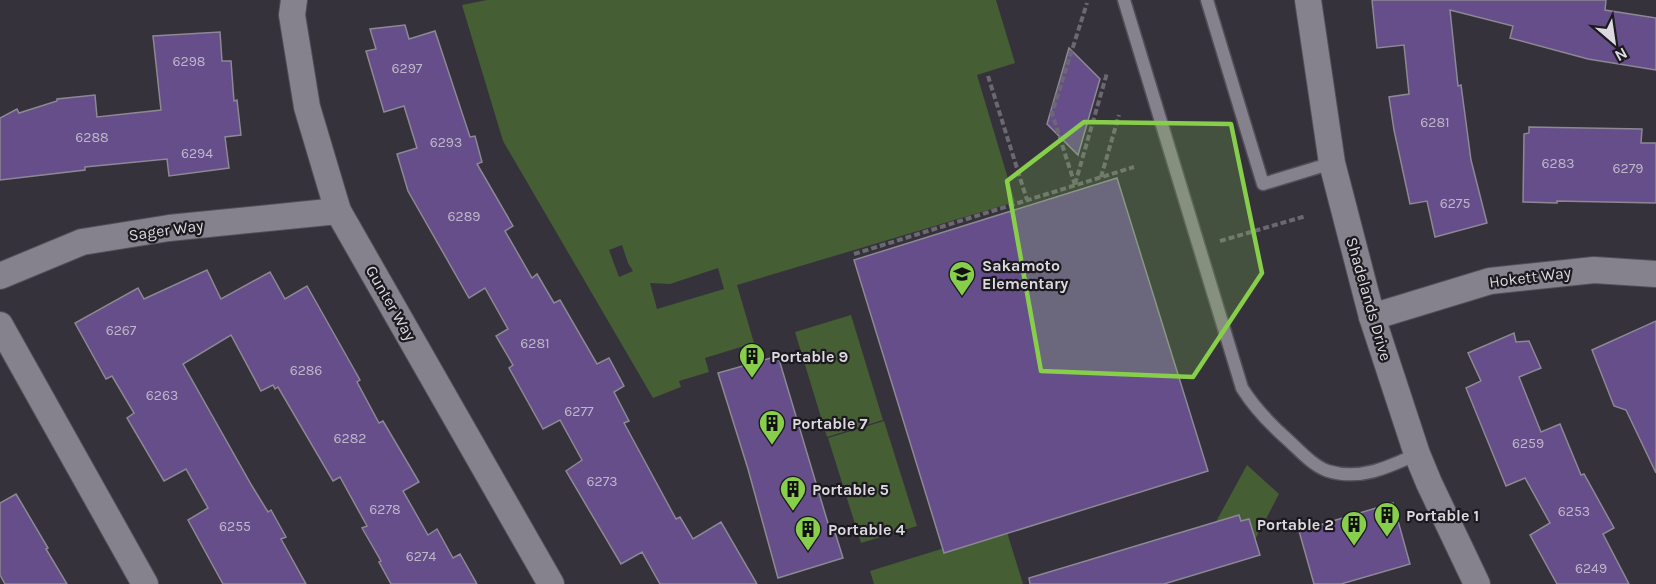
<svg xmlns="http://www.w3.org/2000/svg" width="1656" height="584" font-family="Karla,sans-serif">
  <rect width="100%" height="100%" fill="#35323c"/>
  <g fill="#455e34" fill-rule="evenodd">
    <path d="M 487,0 L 996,0 L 1015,63 L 977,75 L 1015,202 L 737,285 L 754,343 L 705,358 L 709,372 L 679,381 L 681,387 L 653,398 L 503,141 L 462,5 ZM 622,245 L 628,263 L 633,271 L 619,277 L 609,250 ZM 718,268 L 724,289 L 657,309 L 650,283 L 670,284 Z"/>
    <polygon points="851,315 883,420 827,437 795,332"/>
    <polygon points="884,421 917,526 861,543 828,438"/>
    <polygon points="1247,465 1279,494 1248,553 1212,529"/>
    <polygon points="1006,529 1023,584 874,584 870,571"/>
  </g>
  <g fill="#654e89" stroke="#8c8894" stroke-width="1.5">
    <polygon points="1372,0 1606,0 1605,10 1656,18 1656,70 1588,59 1510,38 1513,26 1450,10 1458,86 1461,85 1471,160 1487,223 1435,237 1427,201 1410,204 1394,130 1389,97 1409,94 1404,45 1377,48"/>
    <polygon points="405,25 409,39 435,31 470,137 475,136 482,162 477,164 513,226 505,231 532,278 537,274 554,303 560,300 597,364 609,358 624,386 614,392 629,421 624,423 676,519 680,517 693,539 721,522 757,584 660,584 642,552 621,564 566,471 582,460 560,420 543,429 509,368 513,365 496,336 508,329 485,288 469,298 408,191 397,154 417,148 404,106 384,112 366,51 376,49 370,29"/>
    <polygon points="220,32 222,61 231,61 234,101 237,100 241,135 225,137 229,168 169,176 167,159 85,167 85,170 0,180 0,118 17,109 19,113 57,101 57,99 95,95 97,117 161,110 153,36"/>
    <polygon points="1069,48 1100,79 1078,155 1047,124"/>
    <polygon points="1529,127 1642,129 1641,143 1656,143 1656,203 1557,201 1557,203 1523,202 1524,134 1529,133"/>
    <polygon points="1117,178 1208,471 944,553 854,260"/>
    <polygon points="207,270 221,299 270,272 285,299 307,286 360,380 357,382 379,423 383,421 419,482 403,491 428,535 437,529 453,558 460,554 477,584 391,584 379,562 381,561 362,528 367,526 340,477 333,481 278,387 275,389 273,385 261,391 231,335 183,364 252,486 268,512 271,510 286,537 281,539 306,584 223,584 188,520 208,508 186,469 164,481 127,418 134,413 112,376 106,379 75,323 138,288 144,299"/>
    <polygon points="1656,321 1656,473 1626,410 1614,406 1592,350"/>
    <polygon points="1514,333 1516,342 1529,341 1541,368 1519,377 1541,432 1560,424 1581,475 1584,474 1614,528 1603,534 1629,584 1557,584 1530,535 1550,523 1525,478 1506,486 1466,388 1481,381 1468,353"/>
    <polygon points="778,356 830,530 834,529 843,558 778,578 748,469 718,373"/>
    <polygon points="16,494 48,548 46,549 67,584 5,584 0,575 0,503"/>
    <polygon points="1393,503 1410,564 1341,584 1314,584 1299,531"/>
    <polygon points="1239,515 1241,521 1249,519 1260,555 1164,584 1030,584 1029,578"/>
  </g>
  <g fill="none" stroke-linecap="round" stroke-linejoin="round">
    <g stroke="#524f58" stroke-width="15">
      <g id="service">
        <path d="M 1124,0 L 1242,388 C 1255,409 1270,424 1288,440 C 1300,451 1313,466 1328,471 C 1360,481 1389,467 1417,454"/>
        <polyline points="1207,0 1263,184 1332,163"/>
      </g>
    </g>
    <g stroke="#524f58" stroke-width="28">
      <g id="minor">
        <polyline points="294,0 292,15 307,107 338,211 551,584"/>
        <polyline points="1308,0 1332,163 1372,317 1417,454 1429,483 1477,584"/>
        <polyline points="0,276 82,242 169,228 338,211"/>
        <polyline points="1372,317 1490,281 1594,270 1656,274"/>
        <polyline points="0,325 145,584"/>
      </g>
    </g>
    <g stroke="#6b6871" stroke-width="4" stroke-dasharray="6 3" stroke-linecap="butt">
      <polyline points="988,76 1027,200"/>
      <polyline points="1101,177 1119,115"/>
      <polyline points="1075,184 1107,73"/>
      <polyline points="1075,185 1052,113 1087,3"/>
      <polyline points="1220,241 1306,216"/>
      <polyline points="854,254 1134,167"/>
    </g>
    <use href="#service" stroke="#85818d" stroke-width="12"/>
    <use href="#minor" stroke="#85818d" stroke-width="26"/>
  </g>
  <path fill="#87cf4b" fill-opacity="0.2" stroke="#87cf4b" stroke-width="4.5" stroke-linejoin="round" d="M 1084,122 L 1231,124 L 1262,273 L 1193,377 L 1041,371 L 1007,181 Z"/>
  <defs>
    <g id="school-pin" transform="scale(1.35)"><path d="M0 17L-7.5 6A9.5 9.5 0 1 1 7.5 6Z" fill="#87cf4b" stroke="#1c1a1f"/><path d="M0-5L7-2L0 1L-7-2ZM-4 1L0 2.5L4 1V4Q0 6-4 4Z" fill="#111"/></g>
    <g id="building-pin" transform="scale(1.35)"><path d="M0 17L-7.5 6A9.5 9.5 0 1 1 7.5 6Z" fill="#87cf4b" stroke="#1c1a1f"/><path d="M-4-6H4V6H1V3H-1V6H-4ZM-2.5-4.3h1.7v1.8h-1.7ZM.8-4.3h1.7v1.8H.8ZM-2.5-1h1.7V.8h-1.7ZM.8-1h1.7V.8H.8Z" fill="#111"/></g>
  </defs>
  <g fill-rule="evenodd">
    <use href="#school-pin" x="962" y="274"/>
    <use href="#building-pin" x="752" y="356"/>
    <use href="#building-pin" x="772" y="423"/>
    <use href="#building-pin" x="793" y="489"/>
    <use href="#building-pin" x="1387" y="515"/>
    <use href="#building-pin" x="1354" y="524"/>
    <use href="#building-pin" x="808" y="529"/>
  </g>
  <g text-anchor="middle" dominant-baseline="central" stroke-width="4.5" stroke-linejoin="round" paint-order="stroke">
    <g font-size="14" fill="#beb7ca">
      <text x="189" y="61">6298</text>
      <text x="407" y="68">6297</text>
      <text x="1435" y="122">6281</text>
      <text x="92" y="137">6288</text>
      <text x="446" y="142">6293</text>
      <text x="197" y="153">6294</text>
      <text x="1558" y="163">6283</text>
      <text x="1628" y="168">6279</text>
      <text x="1455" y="203">6275</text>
      <text x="464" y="216">6289</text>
      <text x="121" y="330">6267</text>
      <text x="535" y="343">6281</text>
      <text x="306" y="370">6286</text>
      <text x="162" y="395">6263</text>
      <text x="579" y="411">6277</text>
      <text x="350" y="438">6282</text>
      <text x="1528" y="443">6259</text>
      <text x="602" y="481">6273</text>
      <text x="385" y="509">6278</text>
      <text x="1574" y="511">6253</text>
      <text x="235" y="526">6255</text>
      <text x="421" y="556">6274</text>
      <text x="1591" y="568">6249</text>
    </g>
    <g font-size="16" fill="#dcdae0" stroke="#1c1a1f">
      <text transform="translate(166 230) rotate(-8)">Sager Way</text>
      <text transform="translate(1530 277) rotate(-7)">Hokett Way</text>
      <text transform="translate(1369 299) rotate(74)">Shadelands Drive</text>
      <text transform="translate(391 303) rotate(60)">Gunter Way</text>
    </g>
    <g font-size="16" font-weight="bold" fill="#dcdae0" stroke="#1c1a1f" text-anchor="start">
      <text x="982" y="265">Sakamoto<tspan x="982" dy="18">Elementary</tspan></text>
      <text x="771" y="356">Portable 9</text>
      <text x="792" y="423">Portable 7</text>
      <text x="812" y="489">Portable 5</text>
      <text x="1406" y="515">Portable 1</text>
      <text x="1334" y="524" text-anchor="end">Portable 2</text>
      <text x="828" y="529">Portable 4</text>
    </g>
  </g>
  <g transform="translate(1614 42) rotate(151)" stroke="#1c1a1f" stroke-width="4.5" paint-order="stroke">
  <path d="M0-4.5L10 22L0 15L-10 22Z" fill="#dcdae0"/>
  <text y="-9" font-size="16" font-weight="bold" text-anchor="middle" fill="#dcdae0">N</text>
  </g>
</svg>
